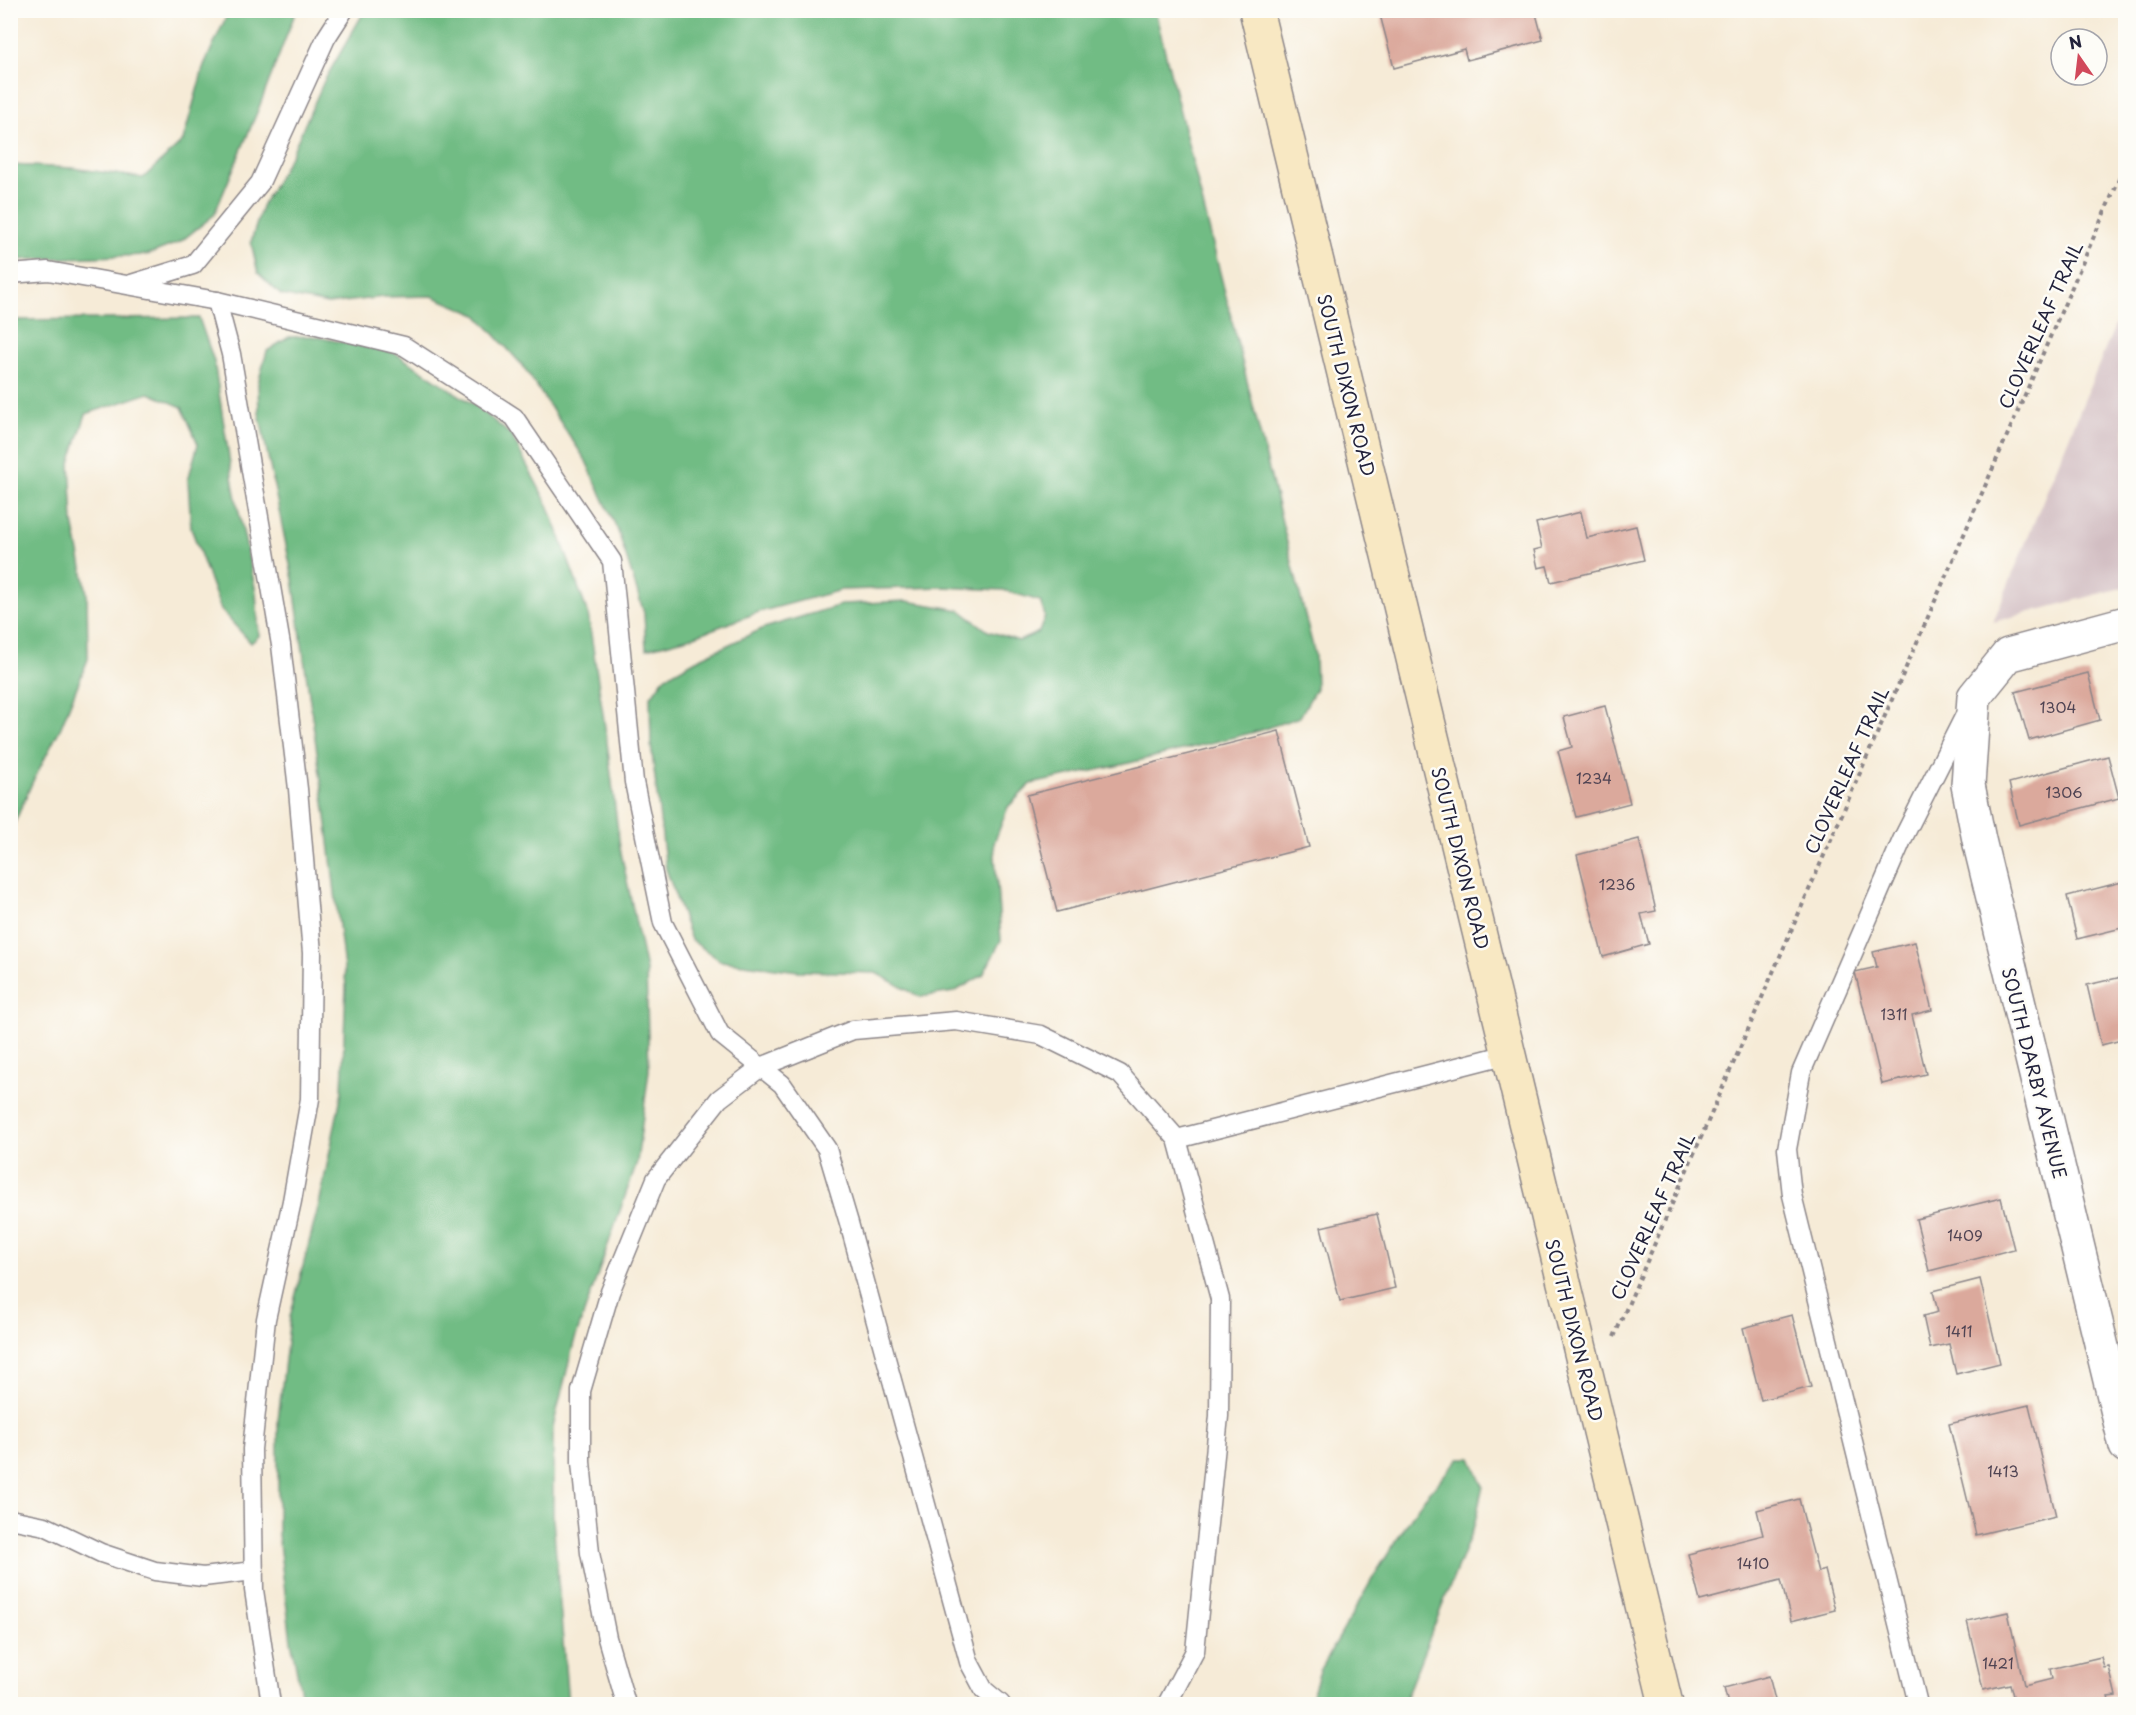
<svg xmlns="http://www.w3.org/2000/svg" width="2136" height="1715" font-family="'Playpen Sans',sans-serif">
  <rect width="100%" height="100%" fill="#fdfcf7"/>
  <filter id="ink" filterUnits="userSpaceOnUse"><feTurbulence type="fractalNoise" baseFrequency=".0167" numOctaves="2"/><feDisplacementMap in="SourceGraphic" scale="12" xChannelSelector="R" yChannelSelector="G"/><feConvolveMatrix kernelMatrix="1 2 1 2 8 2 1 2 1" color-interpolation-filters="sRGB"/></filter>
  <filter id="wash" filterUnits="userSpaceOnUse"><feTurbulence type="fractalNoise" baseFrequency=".008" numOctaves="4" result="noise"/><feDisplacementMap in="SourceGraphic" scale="24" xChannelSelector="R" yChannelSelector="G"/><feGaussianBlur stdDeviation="1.35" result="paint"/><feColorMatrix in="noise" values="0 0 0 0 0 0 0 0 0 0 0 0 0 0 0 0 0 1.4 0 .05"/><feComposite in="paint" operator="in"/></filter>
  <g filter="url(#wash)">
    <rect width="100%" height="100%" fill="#f6ebd7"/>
    <polygon fill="#d2bec2" points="2125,301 2125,587 1993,622"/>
    <g fill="#71bc84" stroke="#4a6f60" stroke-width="1.5">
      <polygon points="365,10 1155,11 1315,655 1316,688 1300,717 1255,732 1121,765 1031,784 1008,807 994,843 1001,940 983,975 954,992 920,997 876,973 798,971 721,961 691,940 666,869 651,745 650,698 664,678 696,660 764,628 844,604 907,601 960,610 988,631 1019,641 1039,632 1045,616 1040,601 1003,590 943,587 841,590 759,612 692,637 646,649 644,613 618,531 585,459 523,366 477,315 432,296 383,297 328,304 281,295 258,273 251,242 262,206 292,153 324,81"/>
      <polygon points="229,11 296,11 258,110 214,215 180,242 147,255 11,260 11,165 73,168 143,178 183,141 204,65"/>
      <polygon points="199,318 214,361 234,489 256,592 259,636 251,643 221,610 191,528 188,480 198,444 182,407 149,393 86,414 70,463 73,522 87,593 88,659 61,727 32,783 11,831 11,320"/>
      <polygon points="312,336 395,353 476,406 511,435 549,507 588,614 606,734 620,848 646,970 649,1070 637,1162 574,1342 553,1427 553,1518 568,1704 303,1704 291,1641 278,1535 278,1420 290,1317 320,1200 342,1091 346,985 326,817 293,579 259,413 258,383 267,351 289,337"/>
      <polygon points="1459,1458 1471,1458 1483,1486 1474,1526 1403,1704 1309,1704 1320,1671 1374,1576 1421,1502"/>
    </g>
    <g id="blocks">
      <g fill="#dba99c">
        <polygon points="1535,10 1543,40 1467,60 1464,49 1394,68 1379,11"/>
        <polygon points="1581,512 1587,538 1636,526 1644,560 1551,582 1547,566 1538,568 1534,550 1542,548 1536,523"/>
        <polygon points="2088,673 2100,720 2029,740 2015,692"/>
        <polygon points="1605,706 1630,803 1576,817 1558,751 1572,747 1564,717"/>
        <polygon points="1279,731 1309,847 1057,912 1027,795"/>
        <polygon points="2108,756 2119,798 2019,825 2009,783"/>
        <polygon points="1639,839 1656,911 1641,914 1649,944 1603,957 1577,855"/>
        <polygon points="2126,881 2126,927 2077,939 2067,896"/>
        <polygon points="1915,942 1932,1010 1912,1015 1926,1074 1882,1084 1855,972 1877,967 1873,952"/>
        <polygon points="2126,976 2126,1039 2101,1045 2087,985"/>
        <polygon points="2001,1198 2014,1249 1929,1271 1916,1219"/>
        <polygon points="1377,1214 1395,1288 1340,1301 1321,1227"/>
        <polygon points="1980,1279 2000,1363 1956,1374 1949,1344 1930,1348 1923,1316 1938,1312 1933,1291"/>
        <polygon points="1792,1315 1811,1387 1761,1400 1743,1328"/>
        <polygon points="2029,1405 2056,1516 1976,1535 1949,1424"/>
        <polygon points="1799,1499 1818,1572 1825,1570 1835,1610 1791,1621 1781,1580 1700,1601 1688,1554 1763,1535 1757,1510"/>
        <polygon points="2008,1612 2024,1686 2052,1679 2050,1669 2101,1657 2104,1668 2109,1667 2116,1696 2108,1697 2110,1704 2015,1704 2010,1684 1983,1690 1967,1621"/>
        <polygon points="1769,1676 1776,1704 1728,1704 1724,1688"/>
      </g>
    </g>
  </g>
  <g filter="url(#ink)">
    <use href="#blocks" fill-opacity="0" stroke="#8c8689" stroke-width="1.5"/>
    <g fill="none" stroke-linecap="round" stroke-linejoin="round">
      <g stroke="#8c8689" stroke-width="21">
        <g id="lane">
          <polyline points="10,274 48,271 217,301 404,346 514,417 612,561 634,782 663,923 720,1034 782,1084 827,1149 849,1223 969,1662 984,1690 1001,1704"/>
          <polyline points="131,284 193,265 260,183 326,38 344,10"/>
          <polyline points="217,301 231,354 281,645 298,789 312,953 310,1099 292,1201 266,1319 252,1449 254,1590 271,1704"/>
          <polyline points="1177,1139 1508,1054"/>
          <polyline points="10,1519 45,1526 101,1553 155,1571 203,1577 254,1571"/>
          <polyline points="626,1704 607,1638 590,1553 581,1462 581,1391 610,1292 656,1179 719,1099 761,1067 853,1030 956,1021 1041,1035 1120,1074 1177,1139 1220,1299 1219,1416 1195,1651 1167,1704"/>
          <polyline points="1918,1704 1792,1195 1787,1149 1801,1073 1902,840 1965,715"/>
        </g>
      </g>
      <g stroke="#8c8689" stroke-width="36">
        <polyline id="street" points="2126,623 2008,655 1974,697 1968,785 1979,840 2126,1446"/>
      </g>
      <g stroke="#8c8689" stroke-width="36">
        <polyline id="secondary" points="1256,10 1666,1704"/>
      </g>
      <polyline stroke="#8c8689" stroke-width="4" stroke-dasharray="4.5 4.5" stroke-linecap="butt" points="1614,1337 2126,163"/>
      <use href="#lane" stroke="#fff" stroke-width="18"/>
      <use href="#street" stroke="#fff" stroke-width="33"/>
      <use href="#secondary" stroke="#f8e8c3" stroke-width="33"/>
    </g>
  </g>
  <g text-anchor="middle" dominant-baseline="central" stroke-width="5" stroke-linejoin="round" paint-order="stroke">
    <g font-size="15" fill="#504453">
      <text x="2058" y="706">1304</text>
      <text x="1594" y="777">1234</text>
      <text x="2064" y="791">1306</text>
      <text x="1617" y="883">1236</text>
      <text x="1894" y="1013">1311</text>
      <text x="1965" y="1234">1409</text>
      <text x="1959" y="1330">1411</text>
      <text x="2003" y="1470">1413</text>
      <text x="1753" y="1562">1410</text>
      <text x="1998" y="1662">1421</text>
    </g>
    <g font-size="18" fill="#22223b" stroke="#fdfcf7">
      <text transform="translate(2040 325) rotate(-66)">CLOVERLEAF TRAIL</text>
      <text transform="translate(1347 385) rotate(76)">SOUTH DIXON ROAD</text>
      <text transform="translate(1846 770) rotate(-66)">CLOVERLEAF TRAIL</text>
      <text transform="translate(1461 858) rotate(76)">SOUTH DIXON ROAD</text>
      <text transform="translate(2035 1073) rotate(76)">SOUTH DARBY AVENUE</text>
      <text transform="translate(1652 1216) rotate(-66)">CLOVERLEAF TRAIL</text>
      <text transform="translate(1575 1330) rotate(76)">SOUTH DIXON ROAD</text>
    </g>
  </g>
  <rect width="2136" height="1715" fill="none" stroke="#fdfcf7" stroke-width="36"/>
  <g transform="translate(2079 57) rotate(346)"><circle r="28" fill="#fdfcf7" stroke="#a5a5ac" stroke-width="1.5"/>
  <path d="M0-4.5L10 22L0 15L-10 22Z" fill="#d1495b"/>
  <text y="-9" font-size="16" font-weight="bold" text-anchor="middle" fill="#22223b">N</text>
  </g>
</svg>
